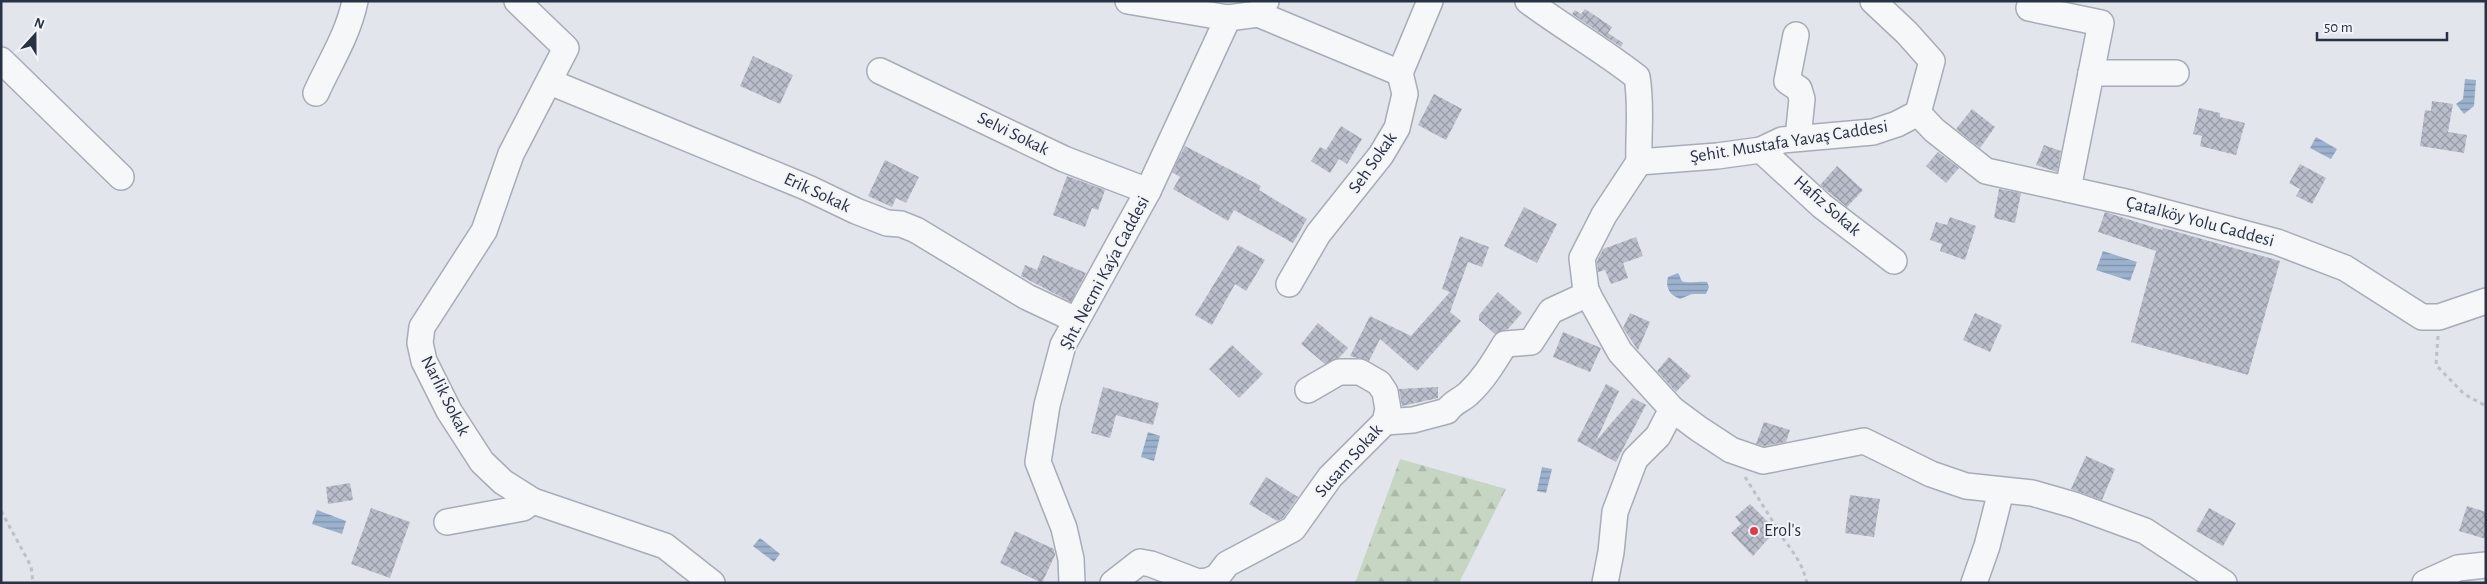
<svg xmlns="http://www.w3.org/2000/svg" width="2487" height="584" font-family="'Alegreya Sans',sans-serif">
  <defs>
    <pattern id="forest-firs" width="22" height="20" patternUnits="userSpaceOnUse" patternTransform="scale(1.25)"><rect width="22" height="20" fill="#c7d6c3"/><path d="M5 1l3.5 6h-7zM16 11l3.5 6h-7z" fill="#abb8a9"/></pattern>
    <pattern id="water-rules" width="6" height="5" patternUnits="userSpaceOnUse" patternTransform="scale(1.25)"><rect width="6" height="5" fill="#9bb1ce"/><path d="M0 2.5h6" fill="none" stroke="#7e91a9"/></pattern>
    <pattern id="building-cross-hatch" width="8" height="8" patternUnits="userSpaceOnUse" patternTransform="scale(1.25)"><rect width="8" height="8" fill="#b9beca"/><path d="M0 0l8 8M0 8l8-8" fill="none" stroke="#969ba6"/></pattern>
  </defs>
  <rect width="100%" height="100%" fill="#e2e5ec"/>
  <polygon fill="url(#forest-firs)" points="1400,459 1506,489 1459,583 1355,583"/>
  <g fill="url(#water-rules)">
    <polygon points="2465,79 2476,80 2474,106 2464,114 2456,104 2463,99"/>
    <polygon points="2316,137 2337,149 2331,159 2310,148"/>
    <polygon points="2103,251 2137,262 2130,281 2096,270"/>
    <path d="M 1678,273 C 1680,275 1680,279 1682,281 C 1685,284 1701,281 1707,282 L 1709,287 L 1706,294 L 1692,294 L 1680,299 C 1670,295 1665,288 1668,277 Z"/>
    <polygon points="1148,432 1160,436 1154,461 1141,457"/>
    <polygon points="1542,467 1552,469 1546,493 1537,491"/>
    <polygon points="317,510 346,521 342,534 312,524"/>
    <polygon points="760,538 780,554 774,562 753,546"/>
  </g>
  <g fill="url(#building-cross-hatch)">
    <polygon points="1585,9 1612,27 1608,33 1623,43 1621,47 1572,14 1575,10 1581,14"/>
    <polygon points="753,56 793,75 780,104 740,86"/>
    <polygon points="1434,94 1462,109 1446,140 1418,125"/>
    <polygon points="2432,101 2453,104 2448,132 2467,135 2464,153 2420,146 2425,110 2431,111"/>
    <polygon points="2199,108 2220,113 2220,117 2245,123 2236,155 2200,146 2202,136 2193,134"/>
    <polygon points="1972,109 1995,127 1980,148 1956,129"/>
    <polygon points="1341,126 1362,139 1347,164 1339,159 1330,173 1311,161 1320,147 1326,150"/>
    <polygon points="2044,145 2061,151 2057,172 2036,165"/>
    <polygon points="1185,146 1261,186 1259,190 1307,219 1293,243 1234,210 1228,221 1173,189 1180,177 1172,172"/>
    <polygon points="1938,152 1959,168 1946,183 1926,166"/>
    <polygon points="885,160 919,177 906,203 896,198 892,207 868,196"/>
    <polygon points="2300,164 2326,178 2312,204 2296,196 2300,189 2289,183"/>
    <polygon points="1837,166 1863,190 1847,207 1820,185"/>
    <polygon points="1067,176 1105,190 1098,210 1092,208 1085,227 1053,215"/>
    <polygon points="1999,189 2021,193 2015,223 1994,218"/>
    <polygon points="1524,207 1557,224 1537,263 1504,246"/>
    <polygon points="2105,212 2162,230 2163,228 2280,261 2248,375 2131,342 2156,251 2098,232"/>
    <polygon points="1950,217 1976,226 1965,260 1940,251 1942,244 1930,240 1936,222 1947,225"/>
    <polygon points="1460,236 1489,247 1482,267 1468,262 1450,312 1461,321 1417,371 1380,339 1369,361 1350,356 1370,316 1411,336 1450,292 1442,289"/>
    <polygon points="1636,237 1643,256 1623,263 1628,278 1611,284 1605,270 1598,272 1597,261 1603,249"/>
    <polygon points="1238,245 1265,260 1246,291 1235,284 1212,325 1195,315"/>
    <polygon points="1043,255 1086,273 1071,302 1021,276 1025,265 1037,270"/>
    <polygon points="1498,292 1522,313 1508,329 1495,334 1479,320 1479,315"/>
    <polygon points="1630,313 1650,322 1638,350 1623,328"/>
    <polygon points="1975,313 2002,325 1990,352 1963,340"/>
    <polygon points="1318,323 1348,348 1339,358 1325,364 1301,344"/>
    <polygon points="1563,332 1601,348 1590,372 1553,357"/>
    <polygon points="1232,345 1263,374 1239,398 1209,369"/>
    <polygon points="1669,357 1691,376 1676,392 1657,371"/>
    <polygon points="1606,384 1619,391 1596,441 1633,398 1646,405 1616,462 1577,441"/>
    <polygon points="1103,387 1159,403 1153,425 1116,415 1110,438 1091,433"/>
    <polygon points="1438,387 1438,398 1402,406 1399,389"/>
    <polygon points="1764,422 1790,430 1786,442 1764,446 1756,444"/>
    <polygon points="2086,456 2115,469 2102,500 2071,489"/>
    <polygon points="1266,477 1298,497 1283,518 1277,521 1249,504"/>
    <polygon points="350,483 353,500 328,504 326,487"/>
    <polygon points="1850,495 1880,499 1874,537 1845,533"/>
    <polygon points="1750,504 1776,530 1753,556 1731,533 1741,524 1735,517"/>
    <polygon points="2467,506 2486,512 2486,539 2459,531"/>
    <polygon points="371,508 410,522 390,578 351,564"/>
    <polygon points="2209,508 2236,523 2223,546 2196,531"/>
    <polygon points="1015,531 1054,549 1055,555 1042,583 1000,563"/>
  </g>
  <g fill="none" stroke-linecap="round" stroke-linejoin="round">
    <g stroke="#a7acb7" stroke-width="28">
      <g id="minor">
        <polyline points="517,1 566,48 511,154 484,231 422,327 420,343 424,361 449,411 482,462 503,482 533,501 665,546 712,583"/>
        <polyline points="1128,1 1228,18"/>
        <path d="M 1528,1 C 1564,28 1603,50 1637,77 C 1642,106 1638,133 1639,162"/>
        <polyline points="2029,8 2101,23 2068,189"/>
        <polyline points="1258,14 1400,73"/>
        <polyline points="1796,35 1787,81 1799,89 1802,99 1798,138"/>
        <polyline points="1,60 121,177"/>
        <polyline points="880,71 1064,159 1148,191"/>
        <polyline points="2091,73 2176,73"/>
        <polyline points="550,82 808,188 856,211 887,223 901,224 916,230 1027,297 1076,320"/>
        <path d="M 316,93 C 330,62 348,35 355,1"/>
        <polyline points="1918,113 1934,130 1986,171 2130,203 2277,242 2345,268 2422,317 2439,317 2486,301"/>
        <polyline points="1761,150 1822,206 1894,261"/>
        <polyline points="1639,162 1604,215 1582,258 1586,291 1620,352 1672,409 1699,429 1731,450 1763,461 1864,441 1931,474 1966,486 2032,493 2074,505 2145,531 2224,583"/>
        <polyline points="1639,162 1717,156 1761,150 1782,140 1873,132 1897,124 1918,113 1932,61 1907,33 1873,1"/>
        <polyline points="1289,284 1318,234 1381,155 1397,128 1405,94 1400,73 1430,1"/>
        <path d="M 1385,422 L 1413,420 L 1447,411 C 1453,402 1460,401 1468,394 C 1484,379 1494,362 1505,344 L 1531,342 L 1551,311 L 1588,294"/>
        <polyline points="447,522 523,508 533,501"/>
        <polyline points="1072,583 1071,559 1064,528 1038,462 1047,405 1063,345 1148,191 1228,18 1258,14 1266,1"/>
        <polyline points="1113,583 1140,562 1151,564 1198,582 1208,581 1217,577 1227,564 1293,529 1330,477 1385,422 1388,409 1385,392 1379,383 1360,372 1339,372 1308,390"/>
        <polyline points="1605,583 1611,552 1615,512 1635,459 1658,436 1672,409"/>
        <polyline points="1974,583 1987,546 2001,491"/>
        <polyline points="2425,583 2458,568 2486,565"/>
      </g>
    </g>
    <g stroke="#bcc0c7" stroke-width="3" stroke-dasharray="4 4" stroke-linecap="butt">
      <polyline points="2438,336 2436,365 2464,394 2486,406"/>
      <path d="M 1745,477 L 1775,525 L 1776,530 C 1789,546 1802,561 1807,583"/>
      <polyline points="1,511 31,566 33,583"/>
    </g>
    <use href="#minor" stroke="#f5f7f9" stroke-width="25"/>
  </g>
  <circle fill="#d83f4e" stroke="#f2f4f8" stroke-width="2" cx="1754" cy="531" r="5"/>
  <g text-anchor="middle" dominant-baseline="central" stroke-width="4" stroke-linejoin="round" paint-order="stroke">
    <g font-size="18" fill="#293245" stroke="#f2f4f8">
      <text transform="translate(1013 134) rotate(26)">Selvi Sokak</text>
      <text transform="translate(1789 142) rotate(-9)">Şehit. Mustafa Yavaş Caddesi</text>
      <text transform="translate(1373 163) rotate(-55)">Seh Sokak</text>
      <text transform="translate(817 193) rotate(25)">Erik Sokak</text>
      <text transform="translate(1827 206) rotate(41)">Hafiz Sokak</text>
      <text transform="translate(2200 222) rotate(15)">Çatalköy Yolu Caddesi</text>
      <text transform="translate(1105 273) rotate(-62)">Şht. Necmi Kaýa Caddesi</text>
      <text transform="translate(445 396) rotate(63)">Narlik Sokak</text>
      <text transform="translate(1349 461) rotate(-48)">Susam Sokak</text>
    </g>
    <g font-size="18" fill="#293245" stroke="#f2f4f8" text-anchor="start">
      <text x="1764" y="531">Erol's</text>
    </g>
  </g>
  <rect width="2487" height="584" fill="none" stroke="#293245" stroke-width="5"/>
  <g transform="translate(35 35) rotate(21)" stroke="#f2f4f8" stroke-width="4" paint-order="stroke">
  <path d="M0-4L9 19L0 12L-9 19Z" fill="#293245"/>
  <text y="-8" font-size="14" font-weight="bold" text-anchor="middle" fill="#293245">N</text>
  </g>
  <path d="M2317 32v8h130v-8" fill="none" stroke="#293245" stroke-width="2.5"/>
  <text x="2324" y="32" font-size="15" fill="#293245" stroke="#f2f4f8" stroke-width="4" paint-order="stroke">50 m</text>
</svg>
